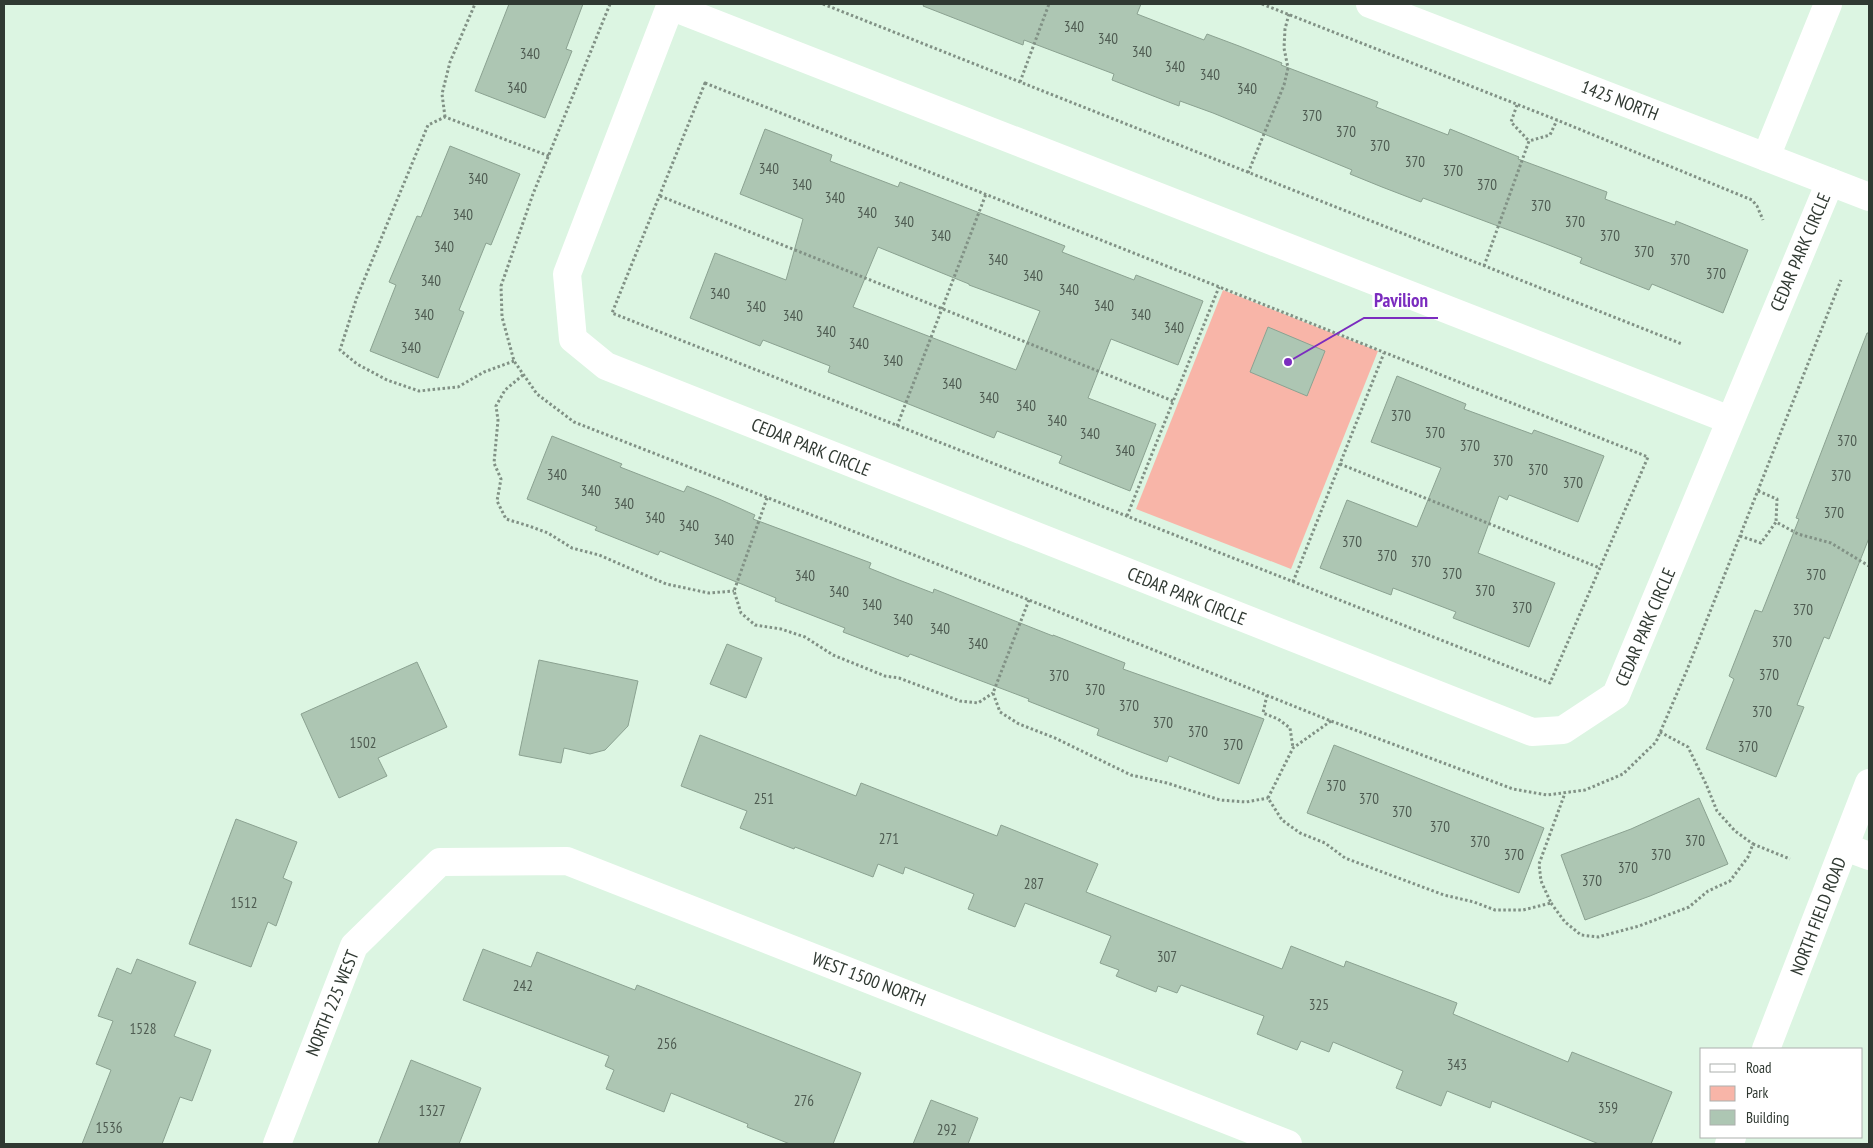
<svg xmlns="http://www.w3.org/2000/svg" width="1873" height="1148" font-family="'PT Sans Narrow',sans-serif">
  <rect width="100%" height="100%" fill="#dcf5e2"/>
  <polygon fill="#f8b5a8" points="1223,290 1378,351 1291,569 1136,509"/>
  <g fill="#adc6b3" stroke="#8ba291" fill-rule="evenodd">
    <polygon points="509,4 583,4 566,49 572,51 545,118 475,91"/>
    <polygon points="924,4 1141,4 1137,14 1204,40 1207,34 1239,46 1282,63 1281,65 1378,102 1376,107 1448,135 1450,129 1519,157 1518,159 1607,192 1605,199 1675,225 1676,221 1748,250 1723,313 1652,284 1649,290 1580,263 1582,258 1546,244 1423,198 1421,202 1382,187 1350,174 1352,170 1213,113 1180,101 1179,106 1112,80 1114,74 1024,40 1023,45 923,6"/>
    <path d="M 765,129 L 832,155 L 830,161 L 898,187 L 900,182 L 1065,246 L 1062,252 L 1134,280 L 1136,275 L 1203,301 L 1178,365 L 1111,339 L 1088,398 L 1156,424 L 1130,491 L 1059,463 L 1062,456 L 997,431 L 994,438 L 828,372 L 830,366 L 763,340 L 760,346 L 690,318 L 715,253 L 786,280 L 803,219 L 740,194 ZM 878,247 L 969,284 L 969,285 L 1040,311 L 1016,370 L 853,307 Z"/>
    <polygon points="450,146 520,174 491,245 486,243 459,310 464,312 438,378 370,351 396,285 389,282 417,216 421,217"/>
    <polygon points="1268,327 1325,351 1307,396 1250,372"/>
    <polygon points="1867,333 1869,333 1869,538 1829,639 1824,637 1810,672 1797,705 1804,707 1776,777 1706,749 1734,679 1729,676 1755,610 1762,612 1799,519 1796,518"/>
    <polygon points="1397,376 1466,404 1464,409 1532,434 1534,430 1604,456 1578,522 1509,495 1507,500 1499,496 1478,553 1555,583 1529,647 1453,618 1456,612 1393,588 1391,595 1320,568 1347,500 1417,527 1441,468 1371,442"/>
    <polygon points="552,436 622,464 620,467 684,492 687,486 719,499 755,515 753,519 871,563 869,568 899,580 933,593 934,589 1053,636 1053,635 1125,663 1123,669 1264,719 1239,784 1169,756 1167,762 1133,749 1097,735 1099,729 1028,701 1029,699 910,654 908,657 843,632 845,628 775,601 776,598 660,551 658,555 595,530 597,527 527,499"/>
    <polygon points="727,644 762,658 746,698 710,684"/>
    <polygon points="539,660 638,681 628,726 605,750 590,754 564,748 561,763 519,755"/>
    <polygon points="417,662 447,727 378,758 387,776 339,798 301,714"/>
    <polygon points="700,735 856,796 861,783 997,836 1001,825 1098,864 1086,892 1282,969 1291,946 1344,967 1346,961 1457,1003 1453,1014 1568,1062 1572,1052 1672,1092 1651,1144 1599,1144 1492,1101 1490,1108 1447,1091 1441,1106 1396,1088 1403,1071 1333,1042 1329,1052 1301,1041 1297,1050 1257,1034 1264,1016 1181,985 1177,993 1158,986 1156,992 1116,976 1119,970 1100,963 1111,936 1025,903 1015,927 968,909 974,894 905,867 903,874 878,864 873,877 795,847 794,849 740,828 747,811 681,786"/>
    <polygon points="1334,745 1544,828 1519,893 1307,813"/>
    <polygon points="1699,798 1728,864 1650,896 1585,920 1561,855 1631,829"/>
    <polygon points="236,819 297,842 283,878 292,882 276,926 268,922 251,967 189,944"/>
    <polygon points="483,949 531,967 537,952 635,990 637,985 861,1073 833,1144 790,1144 747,1127 748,1124 671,1093 664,1112 606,1089 614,1070 605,1066 609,1056 463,1000"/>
    <polygon points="137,959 196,982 174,1036 211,1050 192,1101 180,1097 162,1144 82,1144 111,1070 96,1064 113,1021 98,1016 117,968 131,974"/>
    <polygon points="411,1060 481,1088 459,1144 378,1144"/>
    <polygon points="931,1100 978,1118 968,1144 913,1144"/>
  </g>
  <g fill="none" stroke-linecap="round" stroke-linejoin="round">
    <g stroke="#819185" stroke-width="3" stroke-dasharray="2.5 2.5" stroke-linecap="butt">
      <polyline points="610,4 533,194 501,286 502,317 514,361 537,394 574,422 1029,600 1331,721 1513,789 1547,795 1585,790 1623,774 1656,742 1687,670 1841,280"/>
      <polyline points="823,4 1682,344"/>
      <polyline points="1262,4 1557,120 1752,200 1757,206 1763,220"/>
      <polyline points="1020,82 1049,4"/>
      <polygon points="705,83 1648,457 1550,683 612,313"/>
      <polyline points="1517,105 1511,122 1529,141"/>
      <polyline points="445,117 442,94 450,62 475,4"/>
      <polyline points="1248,173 1284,85 1288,68 1284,48 1285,29 1289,14"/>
      <polyline points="660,196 1173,401"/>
      <polyline points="1484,266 1529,141 1550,135 1557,120"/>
      <polyline points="514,361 484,372 458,387 419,391 387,380 357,364 340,350 357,297 428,125 445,117 549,156"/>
      <polyline points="523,375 505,390 496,406 498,420 494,463 501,479 497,501 506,519 529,526 548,533 572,548 599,555 666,584 709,593 734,591"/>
      <polyline points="897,426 986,194"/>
      <polyline points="1340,464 1600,568"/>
      <polyline points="1758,491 1777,499 1776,522"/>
      <polyline points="767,498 734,591 741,613 755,625 781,629 805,637 833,655 885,676 899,678 960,701 978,703 993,693"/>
      <polyline points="1127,516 1219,287"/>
      <polyline points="1740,536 1761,543 1776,522 1798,534 1831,543 1869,566"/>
      <polyline points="1293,582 1384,353"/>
      <polyline points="1029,600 993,693 1000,712 1019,724 1055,738 1131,775 1167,783 1220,800 1246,802 1268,798"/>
      <polyline points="1267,695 1263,713 1278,719 1290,728 1293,748"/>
      <polyline points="1331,721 1293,748 1268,798 1282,820 1300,833 1325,843 1345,858 1444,895 1474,902 1495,910 1523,910 1551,903 1541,881 1539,864 1565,793"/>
      <polyline points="1660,732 1688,747 1706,784 1717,811 1735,831 1753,844"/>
      <polyline points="1551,903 1565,922 1581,935 1598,937 1639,926 1689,907 1708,891 1730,881 1748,857 1753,844 1790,859"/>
    </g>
    <g stroke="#fff" stroke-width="28">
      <polyline points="671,4 567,274 573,339 606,366 1532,732 1563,730 1616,695 1830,182"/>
      <polyline points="1370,4 1869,197"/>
      <polyline points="670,6 1730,420"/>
      <polyline points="1766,157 1828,4"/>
      <polyline points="1845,847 1869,856"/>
      <polyline points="1766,1049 1869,783"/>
      <polyline points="277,1144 354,946 440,862 567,861 1288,1144"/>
      <polyline points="1729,1144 1732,1137"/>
    </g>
  </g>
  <g text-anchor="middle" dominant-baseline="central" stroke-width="5" stroke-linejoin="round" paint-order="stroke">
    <g font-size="15" fill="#4f5c52">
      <text x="1074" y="26">340</text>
      <text x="1108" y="38">340</text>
      <text x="1142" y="51">340</text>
      <text x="530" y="53">340</text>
      <text x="1175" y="66">340</text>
      <text x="1210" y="74">340</text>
      <text x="517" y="87">340</text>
      <text x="1247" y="88">340</text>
      <text x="1312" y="115">370</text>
      <text x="1346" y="131">370</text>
      <text x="1380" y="145">370</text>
      <text x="1415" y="161">370</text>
      <text x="769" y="168">340</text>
      <text x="1453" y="170">370</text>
      <text x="478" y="178">340</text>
      <text x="802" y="184">340</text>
      <text x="1487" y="184">370</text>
      <text x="835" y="197">340</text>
      <text x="1541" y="205">370</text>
      <text x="867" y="212">340</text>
      <text x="463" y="214">340</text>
      <text x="904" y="221">340</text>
      <text x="1575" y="221">370</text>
      <text x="941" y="235">340</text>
      <text x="1610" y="235">370</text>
      <text x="444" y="246">340</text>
      <text x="1644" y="251">370</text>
      <text x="998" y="259">340</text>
      <text x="1680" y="259">370</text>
      <text x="1716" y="273">370</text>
      <text x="1033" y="275">340</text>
      <text x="431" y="280">340</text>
      <text x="1069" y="289">340</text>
      <text x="720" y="293">340</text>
      <text x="1104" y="305">340</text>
      <text x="756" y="306">340</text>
      <text x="424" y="314">340</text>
      <text x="1141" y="314">340</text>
      <text x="793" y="315">340</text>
      <text x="1174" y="327">340</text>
      <text x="826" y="331">340</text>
      <text x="859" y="343">340</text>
      <text x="411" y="347">340</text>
      <text x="893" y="360">340</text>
      <text x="952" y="383">340</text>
      <text x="989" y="397">340</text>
      <text x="1026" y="405">340</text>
      <text x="1401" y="415">370</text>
      <text x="1057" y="420">340</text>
      <text x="1435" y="432">370</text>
      <text x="1090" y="433">340</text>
      <text x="1847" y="440">370</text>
      <text x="1470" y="445">370</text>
      <text x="1125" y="450">340</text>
      <text x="1503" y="460">370</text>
      <text x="1538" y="469">370</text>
      <text x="557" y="474">340</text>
      <text x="1841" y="475">370</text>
      <text x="1573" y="482">370</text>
      <text x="591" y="490">340</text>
      <text x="624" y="503">340</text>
      <text x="1834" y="512">370</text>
      <text x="655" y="517">340</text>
      <text x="689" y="525">340</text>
      <text x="724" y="539">340</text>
      <text x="1352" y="541">370</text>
      <text x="1387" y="555">370</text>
      <text x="1421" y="561">370</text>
      <text x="1452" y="573">370</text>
      <text x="1816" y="574">370</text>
      <text x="805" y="575">340</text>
      <text x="1485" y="590">370</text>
      <text x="839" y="591">340</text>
      <text x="872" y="604">340</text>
      <text x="1522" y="607">370</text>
      <text x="1803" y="609">370</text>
      <text x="903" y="619">340</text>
      <text x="940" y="628">340</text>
      <text x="1782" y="641">370</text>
      <text x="978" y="643">340</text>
      <text x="1769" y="674">370</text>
      <text x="1059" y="675">370</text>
      <text x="1095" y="689">370</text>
      <text x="1129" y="705">370</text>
      <text x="1762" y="711">370</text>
      <text x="1163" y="722">370</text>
      <text x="1198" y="731">370</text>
      <text x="363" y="742">1502</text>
      <text x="1233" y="744">370</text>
      <text x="1748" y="746">370</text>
      <text x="1336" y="785">370</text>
      <text x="764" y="798">251</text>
      <text x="1369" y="798">370</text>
      <text x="1402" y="811">370</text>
      <text x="1440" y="826">370</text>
      <text x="889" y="838">271</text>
      <text x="1695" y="840">370</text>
      <text x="1480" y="841">370</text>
      <text x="1514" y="854">370</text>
      <text x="1661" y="854">370</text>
      <text x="1628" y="867">370</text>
      <text x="1592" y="880">370</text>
      <text x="1034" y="883">287</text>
      <text x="244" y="902">1512</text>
      <text x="1167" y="956">307</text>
      <text x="523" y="985">242</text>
      <text x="1319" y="1004">325</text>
      <text x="143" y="1028">1528</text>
      <text x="667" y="1043">256</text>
      <text x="1457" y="1064">343</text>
      <text x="804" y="1100">276</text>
      <text x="1608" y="1107">359</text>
      <text x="432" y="1110">1327</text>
      <text x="109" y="1127">1536</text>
      <text x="947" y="1129">292</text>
    </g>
    <g font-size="18" fill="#303932" stroke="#fff">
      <text transform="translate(1620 100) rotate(21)">1425 NORTH</text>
      <text transform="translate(1800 252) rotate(-67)">CEDAR PARK CIRCLE</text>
      <text transform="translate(811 447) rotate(22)">CEDAR PARK CIRCLE</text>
      <text transform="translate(1187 596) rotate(22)">CEDAR PARK CIRCLE</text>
      <text transform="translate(1645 627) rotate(-67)">CEDAR PARK CIRCLE</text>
      <text transform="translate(1818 916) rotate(-69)">NORTH FIELD ROAD</text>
      <text transform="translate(869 979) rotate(21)">WEST 1500 NORTH</text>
      <text transform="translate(332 1003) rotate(-68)">NORTH 225 WEST</text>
    </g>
  </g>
  <path fill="none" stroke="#7b2cbf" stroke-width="2" d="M1288 362L1364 318H1438"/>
  <circle fill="#7b2cbf" stroke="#fff" stroke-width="2" cx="1288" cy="362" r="5"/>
  <g font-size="19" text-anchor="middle" font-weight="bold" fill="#7b2cbf" stroke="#fff" stroke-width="5" stroke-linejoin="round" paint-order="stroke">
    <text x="1401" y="307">Pavilion</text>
  </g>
  <rect width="1873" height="1148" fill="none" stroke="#303932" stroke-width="10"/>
  <rect x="1700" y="1048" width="162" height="90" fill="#ffffff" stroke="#acb0ad"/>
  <rect x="1710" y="1064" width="25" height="8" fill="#ffffff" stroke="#acb0ad"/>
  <text x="1746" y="1073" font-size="15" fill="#303932">Road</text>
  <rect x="1710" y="1086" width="25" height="15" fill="#f8b5a8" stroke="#acb0ad"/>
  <text x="1746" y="1098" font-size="15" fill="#303932">Park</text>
  <rect x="1710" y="1110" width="25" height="15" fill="#adc6b3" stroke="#acb0ad"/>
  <text x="1746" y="1123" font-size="15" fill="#303932">Building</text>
</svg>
